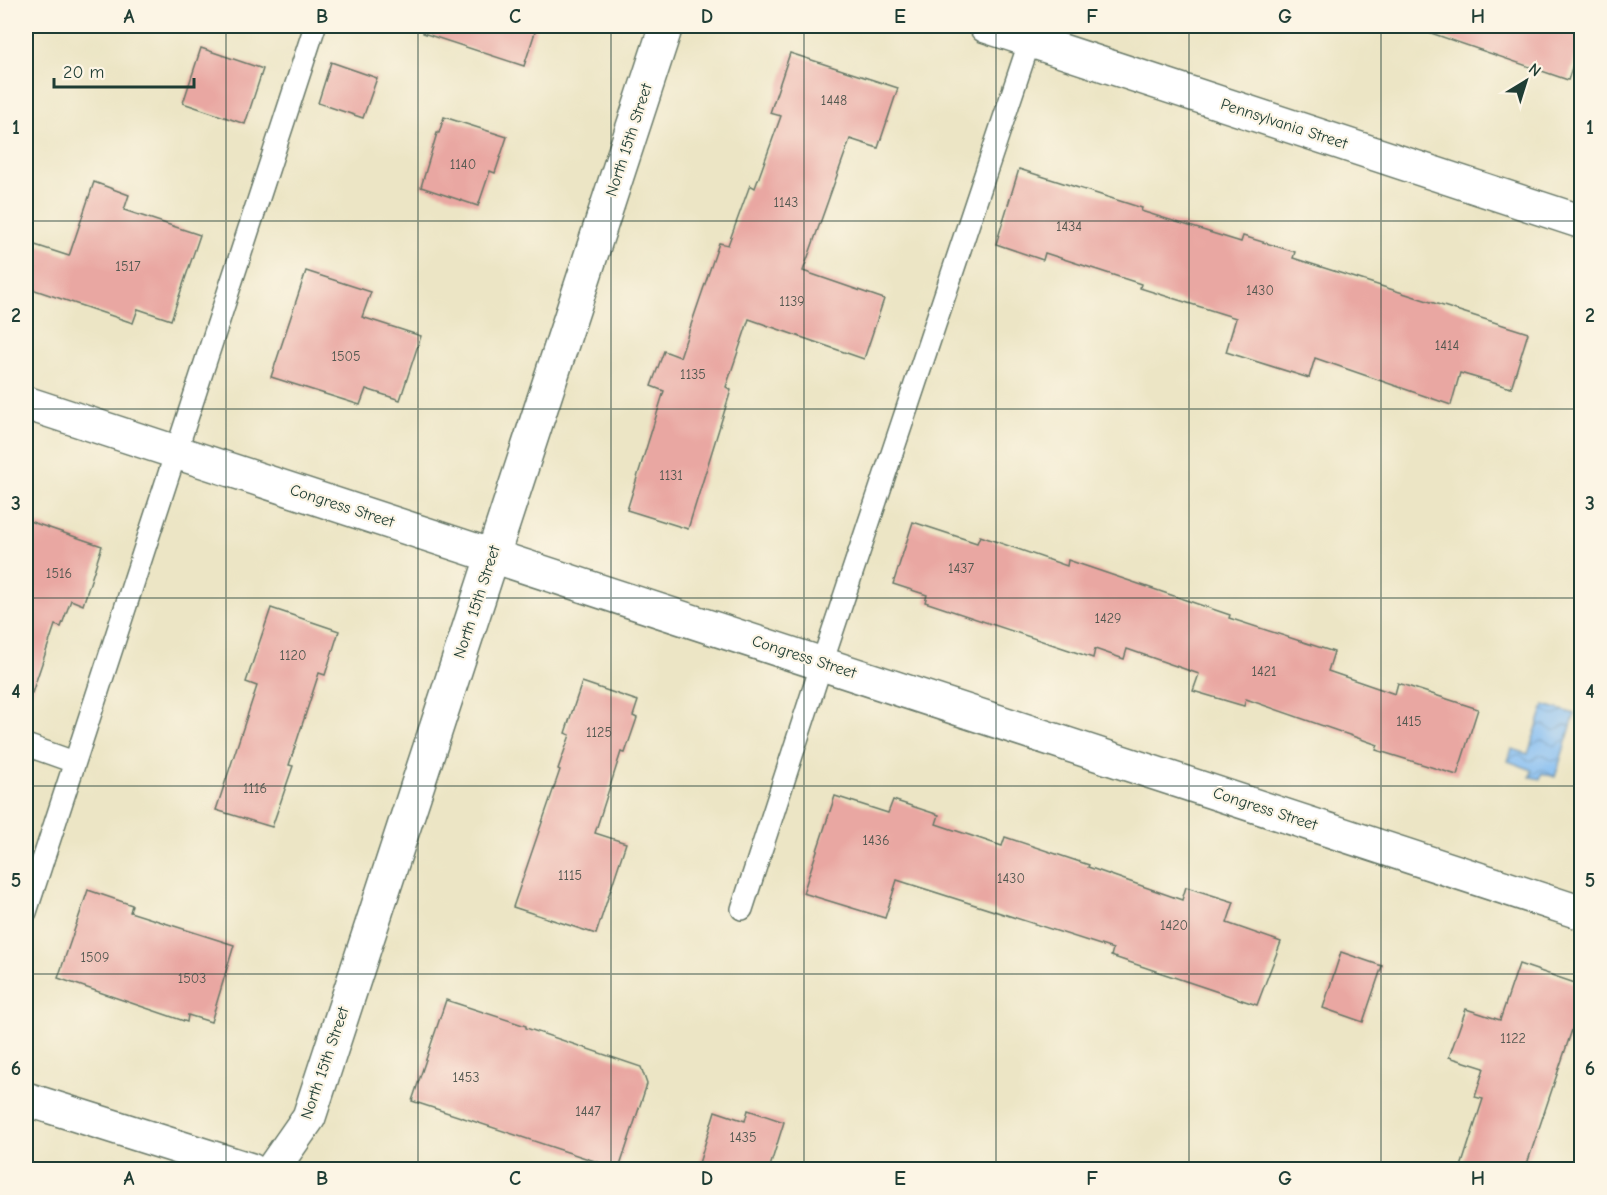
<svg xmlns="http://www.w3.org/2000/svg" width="1607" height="1195" font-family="'Comic Neue',sans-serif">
  <defs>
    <pattern id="water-waves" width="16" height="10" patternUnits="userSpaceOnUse" patternTransform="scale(1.5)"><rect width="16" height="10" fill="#81bcf3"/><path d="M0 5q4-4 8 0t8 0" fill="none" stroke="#699ac6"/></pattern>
  </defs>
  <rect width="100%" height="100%" fill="#fcf5e5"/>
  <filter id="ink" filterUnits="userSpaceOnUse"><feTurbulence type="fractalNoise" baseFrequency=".0167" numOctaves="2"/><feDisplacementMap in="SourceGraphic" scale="12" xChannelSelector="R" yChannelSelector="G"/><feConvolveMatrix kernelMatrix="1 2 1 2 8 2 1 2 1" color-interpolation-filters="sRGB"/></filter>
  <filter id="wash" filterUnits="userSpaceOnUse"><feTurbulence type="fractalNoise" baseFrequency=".008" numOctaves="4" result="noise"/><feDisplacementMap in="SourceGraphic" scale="24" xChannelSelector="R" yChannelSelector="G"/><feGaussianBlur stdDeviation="1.35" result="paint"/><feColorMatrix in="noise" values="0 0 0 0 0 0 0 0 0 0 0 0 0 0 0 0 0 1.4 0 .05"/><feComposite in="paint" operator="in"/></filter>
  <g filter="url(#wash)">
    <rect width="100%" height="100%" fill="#ece5c5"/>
    <polygon fill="url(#water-waves)" stroke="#507c94" stroke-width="1.5" points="1544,705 1575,714 1555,777 1542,773 1540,779 1530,777 1532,770 1508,761 1512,749 1528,754"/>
    <g id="blocks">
      <g fill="#e9a7a2">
        <polygon points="424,26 537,26 524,66 423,33"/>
        <polygon points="1429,26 1581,26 1581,40 1568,80 1428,32"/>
        <polygon points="201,48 263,69 245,124 183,103"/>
        <polygon points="790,53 898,88 878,148 850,139 803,271 884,299 864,359 749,319 726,387 731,390 688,529 627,510 664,391 651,386 664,351 680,357 719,243 728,245 750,185 755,188 781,116 770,113"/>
        <polygon points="331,62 377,78 363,118 318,103"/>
        <polygon points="444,117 507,137 495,173 490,171 478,206 421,187 437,133 439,133"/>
        <polygon points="1019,169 1142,208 1141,211 1241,242 1243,236 1295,252 1293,258 1528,333 1511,388 1460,373 1451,405 1315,358 1309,378 1226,352 1236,318 1140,288 1141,284 1045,253 1043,260 996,244"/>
        <polygon points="94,182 129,195 124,210 200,235 171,320 138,309 133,323 26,287 26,242 69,256"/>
        <polygon points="306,271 371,292 362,317 421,336 400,400 366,389 360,405 271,377"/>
        <polygon points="26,520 102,546 83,605 71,600 61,627 55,625 32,693 26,692"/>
        <polygon points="913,522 977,543 980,536 1067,566 1068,560 1230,615 1229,618 1334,652 1328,671 1395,694 1398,683 1478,709 1457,775 1376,750 1378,745 1246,699 1244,706 1193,691 1199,674 1127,649 1124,659 1095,649 1093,658 925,602 927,595 893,584"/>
        <polygon points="271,608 339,631 325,675 319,673 289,765 293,766 272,827 216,810 257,686 246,682"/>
        <polygon points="582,682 638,701 633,716 637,718 625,753 621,752 595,833 626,843 596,934 513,907 560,770 558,769 570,735 565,733"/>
        <polygon points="835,796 888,813 893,800 939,815 936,824 1002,846 1005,837 1089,865 1088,867 1182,900 1186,887 1234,902 1227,923 1281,942 1257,1005 1111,956 1113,949 897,880 885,918 803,893"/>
        <polygon points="88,890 132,905 130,912 234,945 211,1022 188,1015 187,1022 58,978"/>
        <polygon points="1341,952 1382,966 1363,1022 1323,1008"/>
        <polygon points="1519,964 1581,985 1581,1003 1525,1170 1460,1170 1483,1099 1475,1097 1484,1068 1449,1057 1466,1009 1500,1020"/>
        <polygon points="446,1000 526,1026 526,1028 641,1067 647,1084 619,1169 412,1101"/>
        <polygon points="748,1110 784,1122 769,1170 697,1170 715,1111 745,1121"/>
      </g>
    </g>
  </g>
  <g filter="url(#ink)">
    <use href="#blocks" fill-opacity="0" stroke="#677867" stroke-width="1.5"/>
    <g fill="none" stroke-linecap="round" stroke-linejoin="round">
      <g stroke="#677867" stroke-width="24">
        <g id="lane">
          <polyline points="26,745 74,762"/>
          <polyline points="742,909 822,663 1030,40"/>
          <polyline points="26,912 315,26"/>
        </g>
      </g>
      <g stroke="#677867" stroke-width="36">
        <g id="street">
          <polyline points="986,26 1582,222"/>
          <polyline points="26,403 1582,913"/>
          <polyline points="26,1099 251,1170"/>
        </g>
      </g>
      <g stroke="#677867" stroke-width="36">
        <polyline id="secondary" points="272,1170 309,1117 666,26"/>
      </g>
      <use href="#lane" stroke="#fff" stroke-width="21"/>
      <use href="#street" stroke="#fff" stroke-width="33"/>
      <use href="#secondary" stroke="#fff" stroke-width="33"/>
    </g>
  </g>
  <path fill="none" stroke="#1f3d34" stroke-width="1.5" stroke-opacity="0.55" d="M 226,26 L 226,1170M 418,26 L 418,1170M 611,26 L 611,1170M 804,26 L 804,1170M 996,26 L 996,1170M 1189,26 L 1189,1170M 1381,26 L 1381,1170M 26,221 L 1582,221M 26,409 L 1582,409M 26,598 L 1582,598M 26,786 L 1582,786M 26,974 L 1582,974"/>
  <g text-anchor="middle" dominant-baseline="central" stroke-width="4.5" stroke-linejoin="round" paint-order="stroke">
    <g font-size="14" fill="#525850">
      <text x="834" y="100">1448</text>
      <text x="463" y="164">1140</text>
      <text x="786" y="202">1143</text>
      <text x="1069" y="226">1434</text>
      <text x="128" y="266">1517</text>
      <text x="1260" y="290">1430</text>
      <text x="792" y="301">1139</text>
      <text x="1447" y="345">1414</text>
      <text x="346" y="356">1505</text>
      <text x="693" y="374">1135</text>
      <text x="671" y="475">1131</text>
      <text x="961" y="568">1437</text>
      <text x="59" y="573">1516</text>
      <text x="1108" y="618">1429</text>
      <text x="293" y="655">1120</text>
      <text x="1264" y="671">1421</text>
      <text x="1409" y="721">1415</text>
      <text x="599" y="732">1125</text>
      <text x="255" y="788">1116</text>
      <text x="876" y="840">1436</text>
      <text x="570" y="875">1115</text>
      <text x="1011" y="878">1430</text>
      <text x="1174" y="925">1420</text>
      <text x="95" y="957">1509</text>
      <text x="192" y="978">1503</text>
      <text x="1513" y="1038">1122</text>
      <text x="466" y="1077">1453</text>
      <text x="588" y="1111">1447</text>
      <text x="743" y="1137">1435</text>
    </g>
    <g font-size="16" fill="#1f3d34" stroke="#fcf5e5">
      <text transform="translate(1284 124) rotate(18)">Pennsylvania Street</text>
      <text transform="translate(629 140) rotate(-72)">North 15th Street</text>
      <text transform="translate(342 506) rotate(18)">Congress Street</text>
      <text transform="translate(477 602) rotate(-72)">North 15th Street</text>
      <text transform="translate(804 657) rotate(18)">Congress Street</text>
      <text transform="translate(1265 809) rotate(18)">Congress Street</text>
      <text transform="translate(325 1063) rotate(-71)">North 15th Street</text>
    </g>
  </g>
  <rect width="1607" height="1195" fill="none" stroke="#fcf5e5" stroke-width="66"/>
  <g transform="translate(1526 81) rotate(38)" stroke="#fcf5e5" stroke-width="4.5" paint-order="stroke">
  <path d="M0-4.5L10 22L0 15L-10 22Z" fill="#1f3d34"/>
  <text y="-9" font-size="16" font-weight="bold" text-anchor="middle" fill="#1f3d34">N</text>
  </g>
  <path d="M54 78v9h140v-9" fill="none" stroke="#1f3d34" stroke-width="3"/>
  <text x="63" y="78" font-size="18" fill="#1f3d34" stroke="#fcf5e5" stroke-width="4.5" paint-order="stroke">20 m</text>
  <rect x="33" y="33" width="1541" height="1129" fill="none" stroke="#1f3d34" stroke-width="2"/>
  <g font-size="20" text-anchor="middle" font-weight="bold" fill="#1f3d34">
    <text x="129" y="23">A</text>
    <text x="322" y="23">B</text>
    <text x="515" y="23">C</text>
    <text x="707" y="23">D</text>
    <text x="900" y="23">E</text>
    <text x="1092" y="23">F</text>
    <text x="1285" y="23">G</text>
    <text x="1478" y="23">H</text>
    <text x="16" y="134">1</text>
    <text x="1590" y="134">1</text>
    <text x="16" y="322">2</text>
    <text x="1590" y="322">2</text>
    <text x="16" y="510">3</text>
    <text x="1590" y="510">3</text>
    <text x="16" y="698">4</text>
    <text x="1590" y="698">4</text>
    <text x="16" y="887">5</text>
    <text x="1590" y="887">5</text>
    <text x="16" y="1075">6</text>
    <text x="1590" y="1075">6</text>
    <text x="129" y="1185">A</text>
    <text x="322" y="1185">B</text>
    <text x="515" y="1185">C</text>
    <text x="707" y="1185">D</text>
    <text x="900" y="1185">E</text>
    <text x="1092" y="1185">F</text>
    <text x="1285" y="1185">G</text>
    <text x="1478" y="1185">H</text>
  </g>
</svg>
